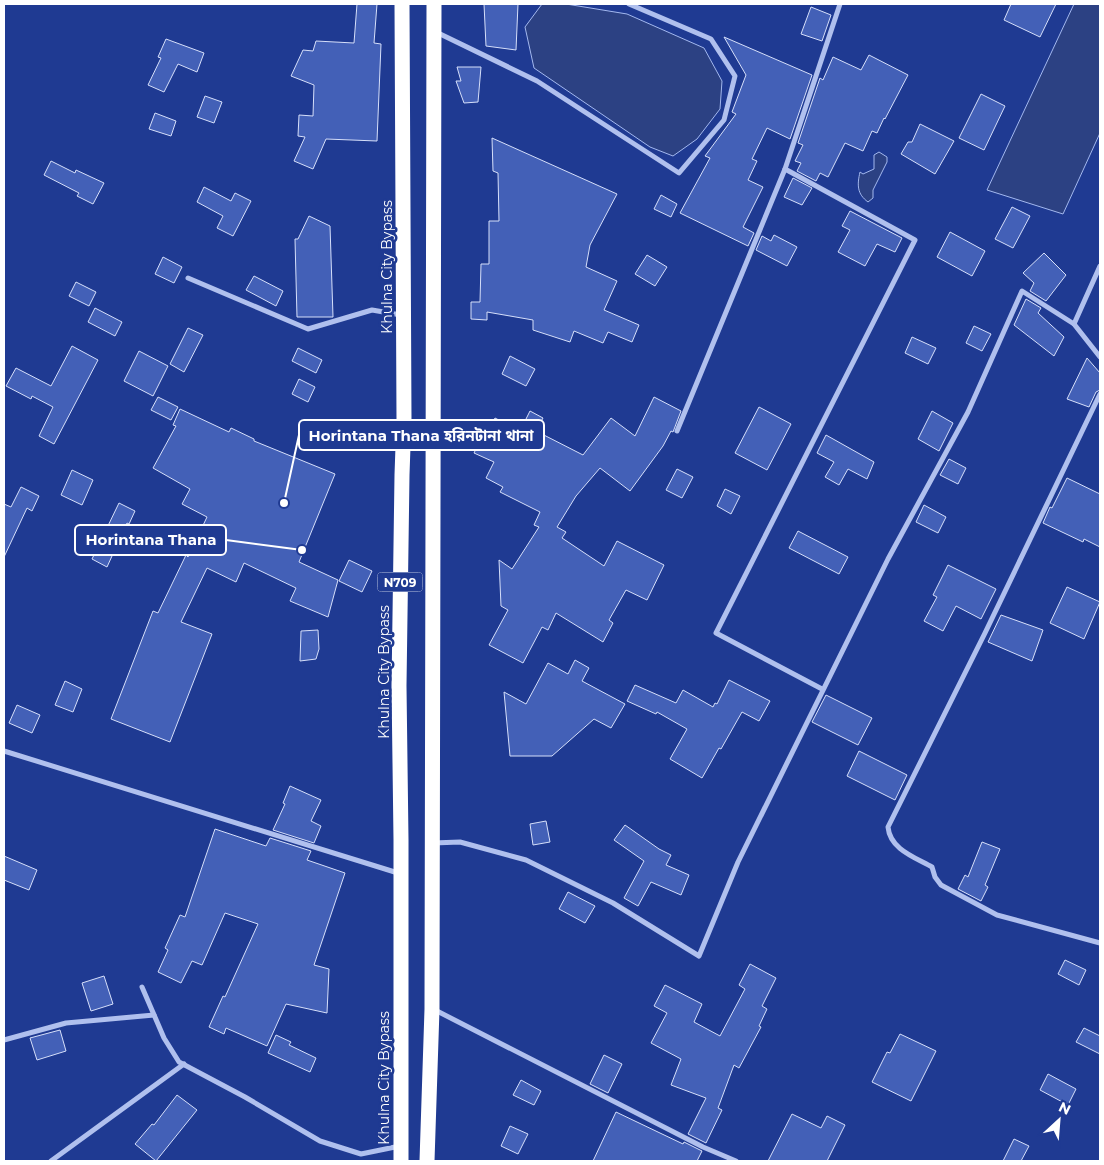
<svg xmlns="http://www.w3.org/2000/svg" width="1104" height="1165" font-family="Montserrat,'Noto Sans Bengali',sans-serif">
  <rect width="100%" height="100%" fill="#1f3a92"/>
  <g fill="#2c4183" stroke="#a3b8ef">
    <polygon points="542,4 566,4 627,14 704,48 722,81 720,109 697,139 673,156 650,147 534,68 525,27"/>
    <polygon points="1074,4 1100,4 1100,133 1063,214 987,190"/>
    <path d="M 879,152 L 887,157 L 887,162 L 873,190 L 873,198 L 868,202 C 857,194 857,185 860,172 L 863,174 L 874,169 L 874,155 Z"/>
  </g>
  <g fill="#4360b7" stroke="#d6dffa">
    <polygon points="357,4 377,4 374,43 381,44 377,141 326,139 313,169 294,161 305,137 298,136 299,115 313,116 314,85 291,76 303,50 313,51 316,41 354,43"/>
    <polygon points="484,4 518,4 516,50 486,46"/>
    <polygon points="1011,4 1056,4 1040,37 1004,20"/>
    <polygon points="811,7 831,15 822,41 801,34"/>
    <polygon points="724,37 812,75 790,139 767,128 752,159 757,161 748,180 763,187 743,227 754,233 748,246 680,213 710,158 705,156 736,114 732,112 746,75"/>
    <polygon points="166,39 204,53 197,72 178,64 164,92 148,85 161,58 158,57"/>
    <polygon points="869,55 908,75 885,119 884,118 877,133 872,131 863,151 845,143 828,177 820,173 816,181 797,171 801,163 795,161 803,145 798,143 820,78 823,80 833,57 861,70"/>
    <polygon points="457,67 481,67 478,102 464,103 456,81 461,81"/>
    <polygon points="981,94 1005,106 984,150 959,138"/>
    <polygon points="205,96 222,102 214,123 197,117"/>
    <polygon points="155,113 176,121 171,136 149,129"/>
    <polygon points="920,124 954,141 935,174 901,154 908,142 912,142"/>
    <polygon points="492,138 617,194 590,245 586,267 617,281 604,310 639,325 632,342 608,332 603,343 574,331 570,342 533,330 533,320 487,312 487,320 471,319 471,302 480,302 481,264 489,264 489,221 499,221 498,173 493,171"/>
    <polygon points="51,161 75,173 76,170 104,183 93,204 77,196 79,193 44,175"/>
    <polygon points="793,178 812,188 802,205 784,197"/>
    <polygon points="204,187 231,201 235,193 251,201 233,236 217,228 223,216 197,202"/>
    <polygon points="661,195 677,204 671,217 654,209"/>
    <polygon points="1012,207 1030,216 1013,248 995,239"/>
    <polygon points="850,211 902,238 895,252 877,244 865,266 838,252 850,230 842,226"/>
    <polygon points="309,216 330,226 333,317 297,317 295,239 298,239"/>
    <polygon points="950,232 985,251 972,276 937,257"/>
    <polygon points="774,235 797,247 787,266 756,250 762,236 771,241"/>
    <polygon points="1044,253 1066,275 1046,301 1030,291 1034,283 1023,273"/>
    <polygon points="647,255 667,267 655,286 635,274"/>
    <polygon points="163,257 182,267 174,283 155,274"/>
    <polygon points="254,276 283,291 276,306 246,290"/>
    <polygon points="76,282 96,292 89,306 69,296"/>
    <polygon points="1026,299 1041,308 1038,313 1064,337 1054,356 1014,325"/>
    <polygon points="95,308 122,322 115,336 88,322"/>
    <polygon points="974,326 991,334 982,351 966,343"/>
    <polygon points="188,328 203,335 184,372 170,364"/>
    <polygon points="912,337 936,348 928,364 905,353"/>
    <polygon points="72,346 98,360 54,444 39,436 53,407 32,396 31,399 6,386 16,368 51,386"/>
    <polygon points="298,348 322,360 316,373 292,361"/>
    <polygon points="139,351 168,366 153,396 124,381"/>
    <polygon points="510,356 535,369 526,386 502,374"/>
    <polygon points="1087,358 1100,373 1100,390 1096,392 1089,407 1067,399"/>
    <polygon points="299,379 315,387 308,402 292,394"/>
    <polygon points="158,397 178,407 171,420 151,410"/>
    <polygon points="654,397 681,411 673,432 671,431 663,446 630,491 600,468 576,496 557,527 566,532 562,538 604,566 617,541 664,565 647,600 626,590 609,620 613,623 603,642 556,613 548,630 542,627 523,663 489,645 508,610 501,606 499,560 512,569 539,527 534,525 540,512 500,492 503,487 486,478 494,462 474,453 485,431 488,432 495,418 520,431 530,411 543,418 536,431 583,455 611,418 635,436"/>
    <polygon points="759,407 791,424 767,470 735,453"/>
    <polygon points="180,409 229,432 231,428 254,439 254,441 335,474 299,562 338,580 328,617 290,601 296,588 244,563 236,582 207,568 181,622 212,634 170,742 111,719 153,611 158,613 186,555 188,557 207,517 182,504 190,489 153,468 176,426 173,425"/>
    <polygon points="932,411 953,423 939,451 918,439"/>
    <polygon points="826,435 874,462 867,479 848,469 839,485 825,477 834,462 817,453"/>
    <polygon points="949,459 966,468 958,484 940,475"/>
    <polygon points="677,469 693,477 682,498 666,490"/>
    <polygon points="72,470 93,480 82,505 61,495"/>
    <polygon points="1067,478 1100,494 1100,547 1084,539 1083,542 1043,523 1050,507 1052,508"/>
    <polygon points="21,487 39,496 32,511 27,508 4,557 4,504 11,507"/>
    <polygon points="725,489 740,496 731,514 717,506"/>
    <polygon points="119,503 135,511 129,524 127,523 107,567 92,559"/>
    <polygon points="924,505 946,517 938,533 916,522"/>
    <polygon points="798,531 848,557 839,574 789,548"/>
    <polygon points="349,560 372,571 362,592 339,581"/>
    <polygon points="948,565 996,589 981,619 956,606 943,631 924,621 937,597 933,595"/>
    <polygon points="1067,587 1100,602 1084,639 1050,623"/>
    <polygon points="1001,615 1043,630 1032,661 988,642"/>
    <polygon points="318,630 319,649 316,659 300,661 301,631"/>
    <polygon points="575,660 589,668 582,681 625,704 611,728 594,719 552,756 510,756 504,692 526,704 548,663 568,674"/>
    <polygon points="729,680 770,701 759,721 742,712 721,749 719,748 702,778 670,759 687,729 657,712 656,714 627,701 635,685 676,703 683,690 713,707 715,703 717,704"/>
    <polygon points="65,681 82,689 73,712 55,705"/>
    <polygon points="826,695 872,718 858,745 812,722"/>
    <polygon points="17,705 40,715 32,733 9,723"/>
    <polygon points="859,751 907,775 895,800 847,776"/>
    <polygon points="290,786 321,800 311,821 321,826 314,843 273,830 285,804 283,803"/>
    <polygon points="546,821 550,842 533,845 530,824"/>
    <polygon points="625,825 659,849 671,855 666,865 689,875 681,895 651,882 638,906 624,898 644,861 614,840"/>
    <polygon points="215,829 266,846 270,838 311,851 307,860 345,873 314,965 329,969 327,1013 286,1004 267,1046 226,1028 224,1034 209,1027 223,996 225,997 258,924 225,913 202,965 192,961 181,983 158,972 168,950 165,948 180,915 185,917"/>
    <polygon points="982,842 1000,849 985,885 988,887 981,901 958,889 965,875 968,877"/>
    <polygon points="4,856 37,870 29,890 4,880"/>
    <polygon points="568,892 595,906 585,923 559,909"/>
    <polygon points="1065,960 1086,970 1079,985 1058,974"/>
    <polygon points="750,964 776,978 762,1006 767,1009 759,1026 761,1027 739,1068 734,1065 718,1108 722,1110 706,1143 688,1134 706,1098 671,1085 681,1059 651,1043 667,1013 654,1006 665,985 702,1004 694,1022 720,1036 745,989 739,985"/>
    <polygon points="104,976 113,1004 91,1011 82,983"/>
    <polygon points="1084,1028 1100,1036 1100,1054 1076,1042"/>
    <polygon points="60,1030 66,1051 37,1060 30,1038"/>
    <polygon points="900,1034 936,1051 911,1101 872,1082 887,1052 890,1053"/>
    <polygon points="276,1035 291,1042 289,1045 316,1058 310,1072 268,1053"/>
    <polygon points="604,1055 622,1064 608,1093 590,1084"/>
    <polygon points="1048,1074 1076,1089 1068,1105 1040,1090"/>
    <polygon points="521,1080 541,1091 534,1105 513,1095"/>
    <polygon points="177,1095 197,1110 156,1161 135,1144 152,1124 154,1125"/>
    <polygon points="616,1112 683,1144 684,1142 702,1151 697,1161 593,1161"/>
    <polygon points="792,1114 821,1128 827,1116 845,1125 827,1161 768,1161"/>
    <polygon points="510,1126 528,1134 518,1154 501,1146"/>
    <polygon points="1014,1139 1029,1146 1021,1161 1003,1161"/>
  </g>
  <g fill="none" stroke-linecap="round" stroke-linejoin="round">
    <g stroke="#b0c0ee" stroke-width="5">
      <polyline points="436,32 537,81 679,173 724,120 735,76 711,39 629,4"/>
      <polyline points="1100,266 1074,324 1100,357"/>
      <polyline points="188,278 308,329 372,310 401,315"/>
      <path d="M 1100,394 L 985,633 L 888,827 C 890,849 914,857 932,867 L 935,877 L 941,885 L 997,915 L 1100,943"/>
      <polyline points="677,431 785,169"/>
      <polyline points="822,689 716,633 915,240 785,169 840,4"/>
      <polyline points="4,751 398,873"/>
      <polyline points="433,843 460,842 526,860 613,903 699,956 738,862 888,559 968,412 1022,291 1074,324"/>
      <polyline points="142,987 164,1038 179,1062 245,1097 320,1141 361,1154 400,1146"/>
      <polyline points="435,1010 703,1147 736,1161"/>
      <polyline points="4,1040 66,1023 154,1015"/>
      <polyline points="51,1161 184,1064"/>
    </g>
    <g stroke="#fff" stroke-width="15">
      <polyline points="401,1161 401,840 399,686 402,475 404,418 402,4"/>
      <polyline points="427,1161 432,1009 434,4"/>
    </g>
  </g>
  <g text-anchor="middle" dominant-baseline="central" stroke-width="5" stroke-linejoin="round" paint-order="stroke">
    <rect fill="#1f3a92" stroke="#bcc4de" stroke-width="1" x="377.5" y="572.5" width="45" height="19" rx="4"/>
    <g font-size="12" font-weight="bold" fill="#fff">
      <text x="400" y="582">N709</text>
    </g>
    <g font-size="14" fill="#fff" stroke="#1f3a92">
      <text transform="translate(387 267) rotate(-90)">Khulna City Bypass</text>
      <text transform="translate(384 672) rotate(-90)">Khulna City Bypass</text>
      <text transform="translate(384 1078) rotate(-90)">Khulna City Bypass</text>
    </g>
  </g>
  <path fill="none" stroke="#fff" stroke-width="2" d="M284 503L299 435M302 550L226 540"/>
  <g fill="#fff" stroke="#1f3a92" stroke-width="2">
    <circle cx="284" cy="503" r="5"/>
    <circle cx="302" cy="550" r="5"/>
  </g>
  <g fill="#1f3a92" stroke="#fff" stroke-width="2">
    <rect x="299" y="420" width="245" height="30" rx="5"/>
    <rect x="75" y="525" width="151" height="30" rx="5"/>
  </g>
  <g font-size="15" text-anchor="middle" font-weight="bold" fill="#fff">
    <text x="421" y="441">Horintana Thana হরিনটানা থানা</text>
    <text x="151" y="545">Horintana Thana</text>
  </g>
  <rect width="1104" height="1165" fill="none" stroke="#ffffff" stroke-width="10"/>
  <g transform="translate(1059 1120) rotate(26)" stroke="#1f3a92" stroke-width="4" paint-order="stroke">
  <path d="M0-4L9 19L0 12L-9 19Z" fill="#ffffff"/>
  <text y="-8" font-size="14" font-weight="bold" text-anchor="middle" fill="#ffffff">N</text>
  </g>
</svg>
